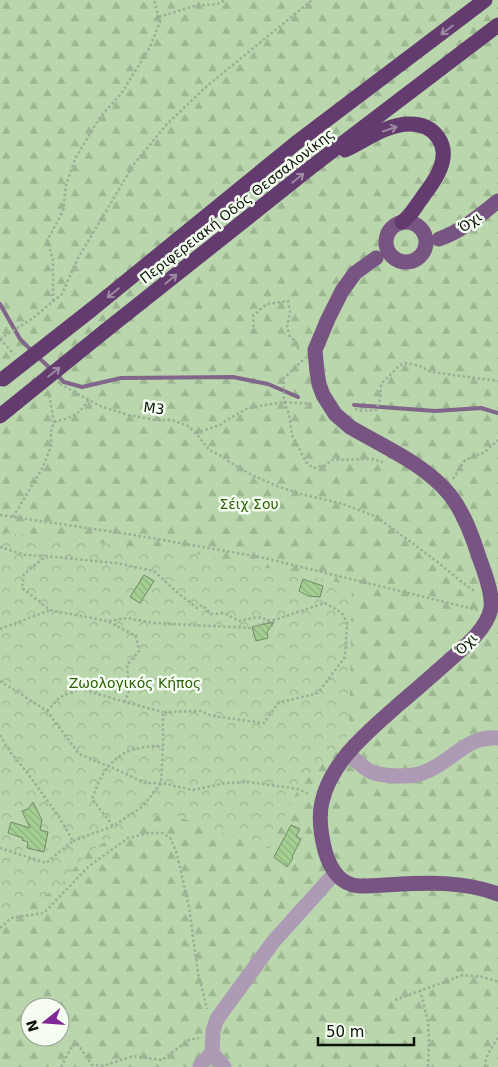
<svg xmlns="http://www.w3.org/2000/svg" width="498" height="1067" font-family="'DejaVu Sans',sans-serif">
  <defs>
    <pattern id="forest-firs" width="22" height="20" patternUnits="userSpaceOnUse" patternTransform="scale(1.25)"><rect width="22" height="20" fill="#b9d6ad"/><path d="M5 1l3.5 6h-7zM16 11l3.5 6h-7z" fill="#9eb793"/></pattern>
    <pattern id="park-crowns" width="20" height="18" patternUnits="userSpaceOnUse" patternTransform="scale(1.25)"><rect width="20" height="18" fill="#b9d6ad"/><path d="M2 6a3 3 0 1 1 6 0M12 15a3 3 0 1 1 6 0" fill="none" stroke="#9eb793"/></pattern>
    <pattern id="building-back-hatch" width="6" height="6" patternUnits="userSpaceOnUse" patternTransform="scale(1.25)"><rect width="6" height="6" fill="#a4d092"/><path d="M-1 5l2 2M0 0l6 6M5-1l2 2" fill="none" stroke="#8cb27c"/></pattern>
  </defs>
  <rect width="100%" height="100%" fill="#dff5d6"/>
  <path fill="url(#forest-firs)" fill-rule="evenodd" d="M 0,0 L 498,0 L 498,1067 L 0,1067 ZM 30,1007 L 60,1007 L 60,1037 L 30,1037 Z"/>
  <polygon fill="url(#park-crowns)" points="7,533 191,553 352,585 349,734 298,789 269,849 173,815 157,815 124,831 86,853 58,889 23,906 0,914 0,536"/>
  <g fill="none" stroke-linecap="round" stroke-linejoin="round">
    <g stroke="#81658a" stroke-width="4">
      <polyline points="0,304 20,339 32,351"/>
      <polyline points="37,356 52,370"/>
      <polyline points="57,375 64,382 82,387 121,378 233,377 268,384 298,397"/>
      <polyline points="354,405 435,411 481,408 498,413"/>
    </g>
  </g>
  <g fill="url(#building-back-hatch)" stroke="#74886c">
    <polygon points="144,575 154,581 140,603 130,597"/>
    <polygon points="303,579 323,586 320,597 308,596 299,591"/>
    <polygon points="274,622 267,632 268,638 256,641 252,627"/>
    <polygon points="33,802 42,820 40,830 48,832 44,852 27,848 28,842 22,840 23,838 8,833 11,822 30,828 22,811 28,809"/>
    <polygon points="291,825 300,829 296,836 301,839 292,857 293,858 287,867 274,857"/>
  </g>
  <g fill="none" stroke-linecap="round" stroke-linejoin="round">
    <g stroke="#9cae95" stroke-width="2.5" stroke-dasharray="2.5 2.5" stroke-linecap="butt">
      <polyline points="159,17 194,6 217,4 226,0"/>
      <polyline points="53,301 53,259 47,241 63,211 66,185 75,159 100,117 121,94 149,49 160,22 154,0"/>
      <polyline points="254,332 253,316 267,304 288,301 290,311 287,327 290,337 295,341 298,348 301,348"/>
      <polyline points="0,339 14,354"/>
      <polyline points="0,339 33,318 62,294 77,260 134,164 167,124 207,86 312,0"/>
      <polyline points="303,360 283,379 284,402 289,414 292,435 306,462 313,468 324,466 332,460 372,459 383,462"/>
      <polyline points="60,384 100,406 128,415 156,420 172,420 188,426 196,433 209,450 225,458 229,462 252,475 277,486 301,494 343,504 377,517 435,560 463,583 476,592"/>
      <polyline points="355,409 363,411 376,410 380,400 381,384 400,365 406,363 420,366 431,372 498,381"/>
      <path d="M 54,422 C 73,417 78,416 89,399"/>
      <polyline points="196,433 220,425 227,420 248,408 284,402 313,404"/>
      <polyline points="453,479 465,460 485,452 498,440"/>
      <polyline points="0,515 134,535 260,557 478,610"/>
      <polyline points="13,517 43,467 51,446 51,430 54,422 49,394"/>
      <polyline points="0,547 25,555 44,556"/>
      <polyline points="109,621 127,618 154,623 251,628 269,621"/>
      <polyline points="0,629 50,610"/>
      <polyline points="0,681 47,711 79,754 120,771 145,783 161,783 193,790 226,783 249,782 298,789 310,795"/>
      <polyline points="47,711 60,697 81,689 125,702"/>
      <polyline points="0,735 10,752 26,771 59,817 73,841 46,863 0,848"/>
      <path d="M 113,826 L 92,799 C 101,774 112,753 140,748 C 148,746 156,746 163,746"/>
      <polyline points="73,841 113,826 142,807 161,783 163,746 163,712 201,711 212,716 264,723 278,703 318,693 345,657 347,623 342,613 325,603 271,621 258,617 239,621 224,613 211,614 202,605 197,608 179,594 154,571 116,563 46,556 24,574 22,588 50,610 107,621 136,636 139,651 127,665 129,690 125,702 163,712"/>
      <polyline points="0,928 11,918 44,913 88,867 128,838 149,833 163,833 171,839 177,854 189,907 198,973 207,1009"/>
      <polyline points="420,990 428,1022 429,1041 428,1067"/>
      <polyline points="395,1000 463,975 483,977 498,982"/>
      <polyline points="61,1067 72,1046 77,1043 92,1065 103,1066 133,1056 162,1060 189,1040 199,1038"/>
      <path d="M 485,1067 C 485,1055 493,1047 498,1037"/>
    </g>
    <g stroke="#ad9ab4" stroke-width="15">
      <path d="M 348,753 C 368,772 370,775 399,776 C 406,776 415,776 422,773 C 449,765 467,734 498,738"/>
      <polyline points="200,1067 201,1064 212,1053"/>
      <polyline points="224,1067 212,1053 213,1031 217,1019 273,942 335,873"/>
    </g>
    <g stroke="#775482" stroke-width="15">
      <circle cx="406" cy="242" r="20"/>
      <path d="M 439,239 C 462,231 479,216 498,201"/>
      <path d="M 376,258 L 355,273 L 342,291 L 328,319 L 315,350 L 317,372 L 319,384 L 323,395 L 335,414 L 350,427 C 384,447 425,464 450,495 C 464,513 472,535 479,557 C 484,571 493,593 491,608 C 488,627 466,646 452,658 C 434,674 416,690 398,705 C 368,732 331,761 322,802 C 318,818 321,835 325,851 C 330,868 340,885 359,886 C 406,885 454,877 498,894"/>
    </g>
    <g stroke="#633b6f" stroke-width="15">
      <path d="M 345,150 C 365,141 386,124 410,124 C 435,124 450,145 440,169 C 436,180 428,189 422,198 C 415,207 411,216 402,222"/>
      <polyline points="91,310 296,143 485,0"/>
      <polyline points="105,331 314,165 498,25"/>
      <polyline points="0,416 16,403"/>
    </g>
    <g stroke="#633b6f" stroke-width="15">
      <polyline points="3,379 91,310"/>
      <polyline points="16,403 105,331"/>
    </g>
  </g>
  <defs><path id="oneway-shaft" d="M-6 0H5M1.5-3L5.5 0L1.5 3" fill="none" stroke-width="1.6" stroke-linecap="round" stroke-linejoin="round" transform="scale(1.25)"/></defs>
  <g stroke="#9d89a3">
    <use href="#oneway-shaft" transform="translate(447 30) rotate(143)"/>
    <use href="#oneway-shaft" transform="translate(390 129) rotate(-19)"/>
    <use href="#oneway-shaft" transform="translate(298 178) rotate(-39)"/>
    <use href="#oneway-shaft" transform="translate(171 279) rotate(-39)"/>
    <use href="#oneway-shaft" transform="translate(113 293) rotate(141)"/>
    <use href="#oneway-shaft" transform="translate(54 372) rotate(-39)"/>
  </g>
  <g text-anchor="middle" dominant-baseline="central" stroke-width="5" stroke-linejoin="round" paint-order="stroke">
    <g font-size="14" fill="#0b1308" stroke="#f5fef1">
      <text transform="translate(237 206) rotate(-38)">Περιφερειακή Οδός Θεσσαλονίκης</text>
      <text transform="translate(470 222) rotate(-35)">Όχι</text>
      <text transform="translate(154 408) rotate(7)">Μ3</text>
      <text transform="translate(466 644) rotate(-45)">Όχι</text>
    </g>
    <g font-size="14" fill="#2c6107" stroke="#f5fef1">
      <text x="249" y="504">Σέιχ Σου</text>
      <text x="135" y="683">Ζωολογικός Κήπος</text>
    </g>
  </g>
  <g transform="translate(45 1022) rotate(253)"><circle r="24" fill="#f5fef1" stroke="#97a094"/>
  <path d="M0-4L9 19L0 12L-9 19Z" fill="#7f2897"/>
  <text y="-8" font-size="14" font-weight="bold" text-anchor="middle" fill="#0b1308">N</text>
  </g>
  <path d="M318 1037v8h96v-8" fill="none" stroke="#0b1308" stroke-width="2.5"/>
  <text x="326" y="1037" font-size="15" fill="#0b1308" stroke="#f5fef1" stroke-width="4" paint-order="stroke">50 m</text>
</svg>
